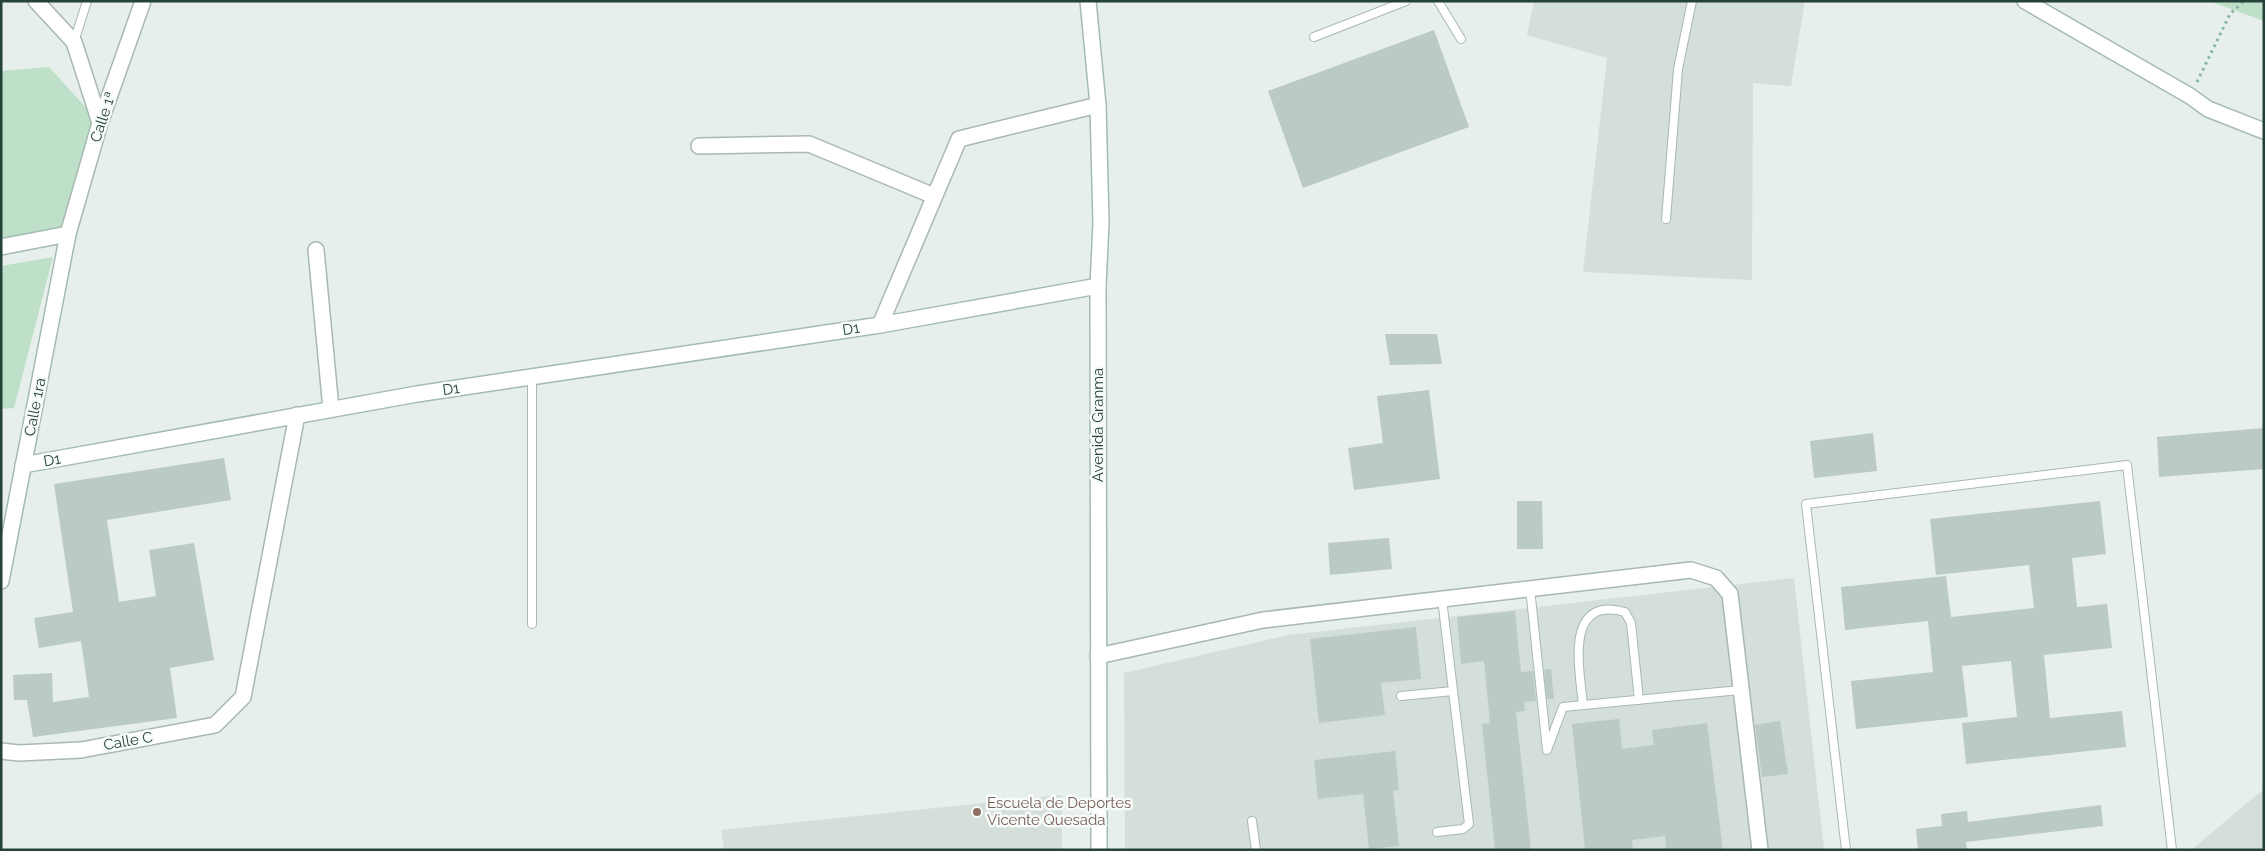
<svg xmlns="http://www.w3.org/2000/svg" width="2265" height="851" font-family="Raleway,sans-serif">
  <rect width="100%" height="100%" fill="#e6efeb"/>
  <g fill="#d4dfda">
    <polygon points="1534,1 1805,1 1791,86 1753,83 1752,280 1583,272 1607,58 1527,35"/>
    <polygon points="1794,578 1824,850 1125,850 1124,673 1288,635"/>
    <polygon points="2264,789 2264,850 2191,850"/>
    <polygon points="1062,795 1062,850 724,850 721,830"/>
  </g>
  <g fill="#bfe0c8">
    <polygon points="2209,1 2264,1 2264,21"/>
    <polygon points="49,67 100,123 68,234 1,247 1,71"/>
    <polygon points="53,257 14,408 1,409 1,266"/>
  </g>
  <g fill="#bbcac4">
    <polygon points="1434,30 1469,127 1303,188 1268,91"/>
    <polygon points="1385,334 1437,334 1442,364 1390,365"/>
    <polygon points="1429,390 1440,479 1354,490 1348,448 1383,443 1377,396"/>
    <polygon points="2264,428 2264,469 2159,477 2157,437"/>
    <polygon points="1873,433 1877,471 1814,478 1810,441"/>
    <polygon points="224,458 231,500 107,520 119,602 156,596 149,550 194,543 214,660 170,668 177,718 33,737 27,700 14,700 13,675 52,673 53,702 89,697 81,641 39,648 34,618 73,612 54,484"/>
    <polygon points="1517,501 1542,501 1543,549 1517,549"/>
    <polygon points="2100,501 2106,554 2072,558 2077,607 2107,604 2112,648 2044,655 2050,718 2122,711 2126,747 1966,764 1962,723 2017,717 2011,661 1962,666 1968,717 1856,729 1851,681 1933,672 1928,621 1845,630 1841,587 1946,576 1951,617 2034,608 2029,565 1936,575 1930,519"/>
    <polygon points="1389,538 1392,569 1330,575 1328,543"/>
    <polygon points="1515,611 1521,672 1533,671 1536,701 1524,702 1525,711 1516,712 1531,850 1495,850 1482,724 1490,723 1484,661 1461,664 1457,617"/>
    <polygon points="1416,627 1421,679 1381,683 1385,715 1319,723 1310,639"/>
    <polygon points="1551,669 1554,699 1547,699 1544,670"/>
    <polygon points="1619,719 1622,749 1654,745 1652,730 1707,723 1723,850 1666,850 1665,836 1632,840 1633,850 1585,850 1572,724"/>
    <polygon points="1780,721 1788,774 1762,777 1755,725"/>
    <polygon points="1395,751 1399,790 1393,791 1399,846 1369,849 1363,794 1318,799 1314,760"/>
    <polygon points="2101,805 2103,826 1966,842 1967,850 1918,850 1916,829 1942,826 1941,814 1967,811 1968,822"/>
  </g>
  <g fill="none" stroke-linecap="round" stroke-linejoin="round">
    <g stroke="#a8b8b2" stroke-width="10">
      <g id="lane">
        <polyline points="1438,1 1461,39"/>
        <polyline points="1314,37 1406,1"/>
        <polyline points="74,42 87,1"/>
        <polyline points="1666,219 1678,69 1692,1"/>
        <polyline points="1530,588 1547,750 1563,707 1740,690"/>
        <polyline points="532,624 532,377"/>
        <polyline points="1401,696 1453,691"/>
        <path d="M 1583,705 C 1580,671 1563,595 1625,612 L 1631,623 L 1639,700"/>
        <polyline points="1252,821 1256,850"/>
        <polyline points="1437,832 1463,829 1469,824 1442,599"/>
        <polyline points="1846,850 1806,504 2127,465 2172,850"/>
      </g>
    </g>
    <g stroke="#a8b8b2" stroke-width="18">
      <g id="street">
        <polyline points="36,1 74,42 100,123"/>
        <polyline points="699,146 809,144 934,196"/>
        <polyline points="68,234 100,123 143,1"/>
        <polyline points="316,250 331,409"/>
        <polyline points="880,325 959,139 1098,105"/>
        <polyline points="1098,656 1263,620 1691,570 1716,578 1730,594 1760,850"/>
        <polyline points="1,751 19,753 81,750 215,725 243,697 297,415"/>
      </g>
    </g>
    <g stroke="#a4bbb3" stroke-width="18">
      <g id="secondary">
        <polyline points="1088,1 1098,105 1101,223 1098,286 1099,850"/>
        <polyline points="2025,1 2190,96 2208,109 2264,131"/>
        <polyline points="1,247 68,234 1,581"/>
        <polyline points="23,465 417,394 880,325 1098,286"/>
      </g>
    </g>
    <polyline stroke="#86b3a5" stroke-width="3" stroke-dasharray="2.5 4" stroke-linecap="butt" points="2197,82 2230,14 2244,1"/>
    <use href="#lane" stroke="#fff" stroke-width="8"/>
    <use href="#street" stroke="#fff" stroke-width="15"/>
    <use href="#secondary" stroke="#fff" stroke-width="15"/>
  </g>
  <circle fill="#8d6e63" stroke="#f7fbf9" stroke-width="2" cx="977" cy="812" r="5"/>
  <g text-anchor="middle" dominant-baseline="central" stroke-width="5" stroke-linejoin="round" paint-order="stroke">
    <g font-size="15" fill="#24423a" stroke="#f7fbf9">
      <text transform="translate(103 117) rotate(-72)">Calle 1ª</text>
      <text transform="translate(851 329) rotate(-9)">D1</text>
      <text transform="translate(451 389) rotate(-8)">D1</text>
      <text transform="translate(35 407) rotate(-79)">Calle 1ra</text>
      <text transform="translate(1098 425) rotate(-90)">Avenida Granma</text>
      <text transform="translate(52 460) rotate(-10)">D1</text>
      <text transform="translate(128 741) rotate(-10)">Calle C</text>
    </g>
    <g font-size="15" fill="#785e54" stroke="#f7fbf9" text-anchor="start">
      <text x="987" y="803">Escuela de Deportes<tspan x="987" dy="17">Vicente Quesada</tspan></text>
    </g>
  </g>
  <rect width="2265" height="851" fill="none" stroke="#24423a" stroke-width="5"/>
</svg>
